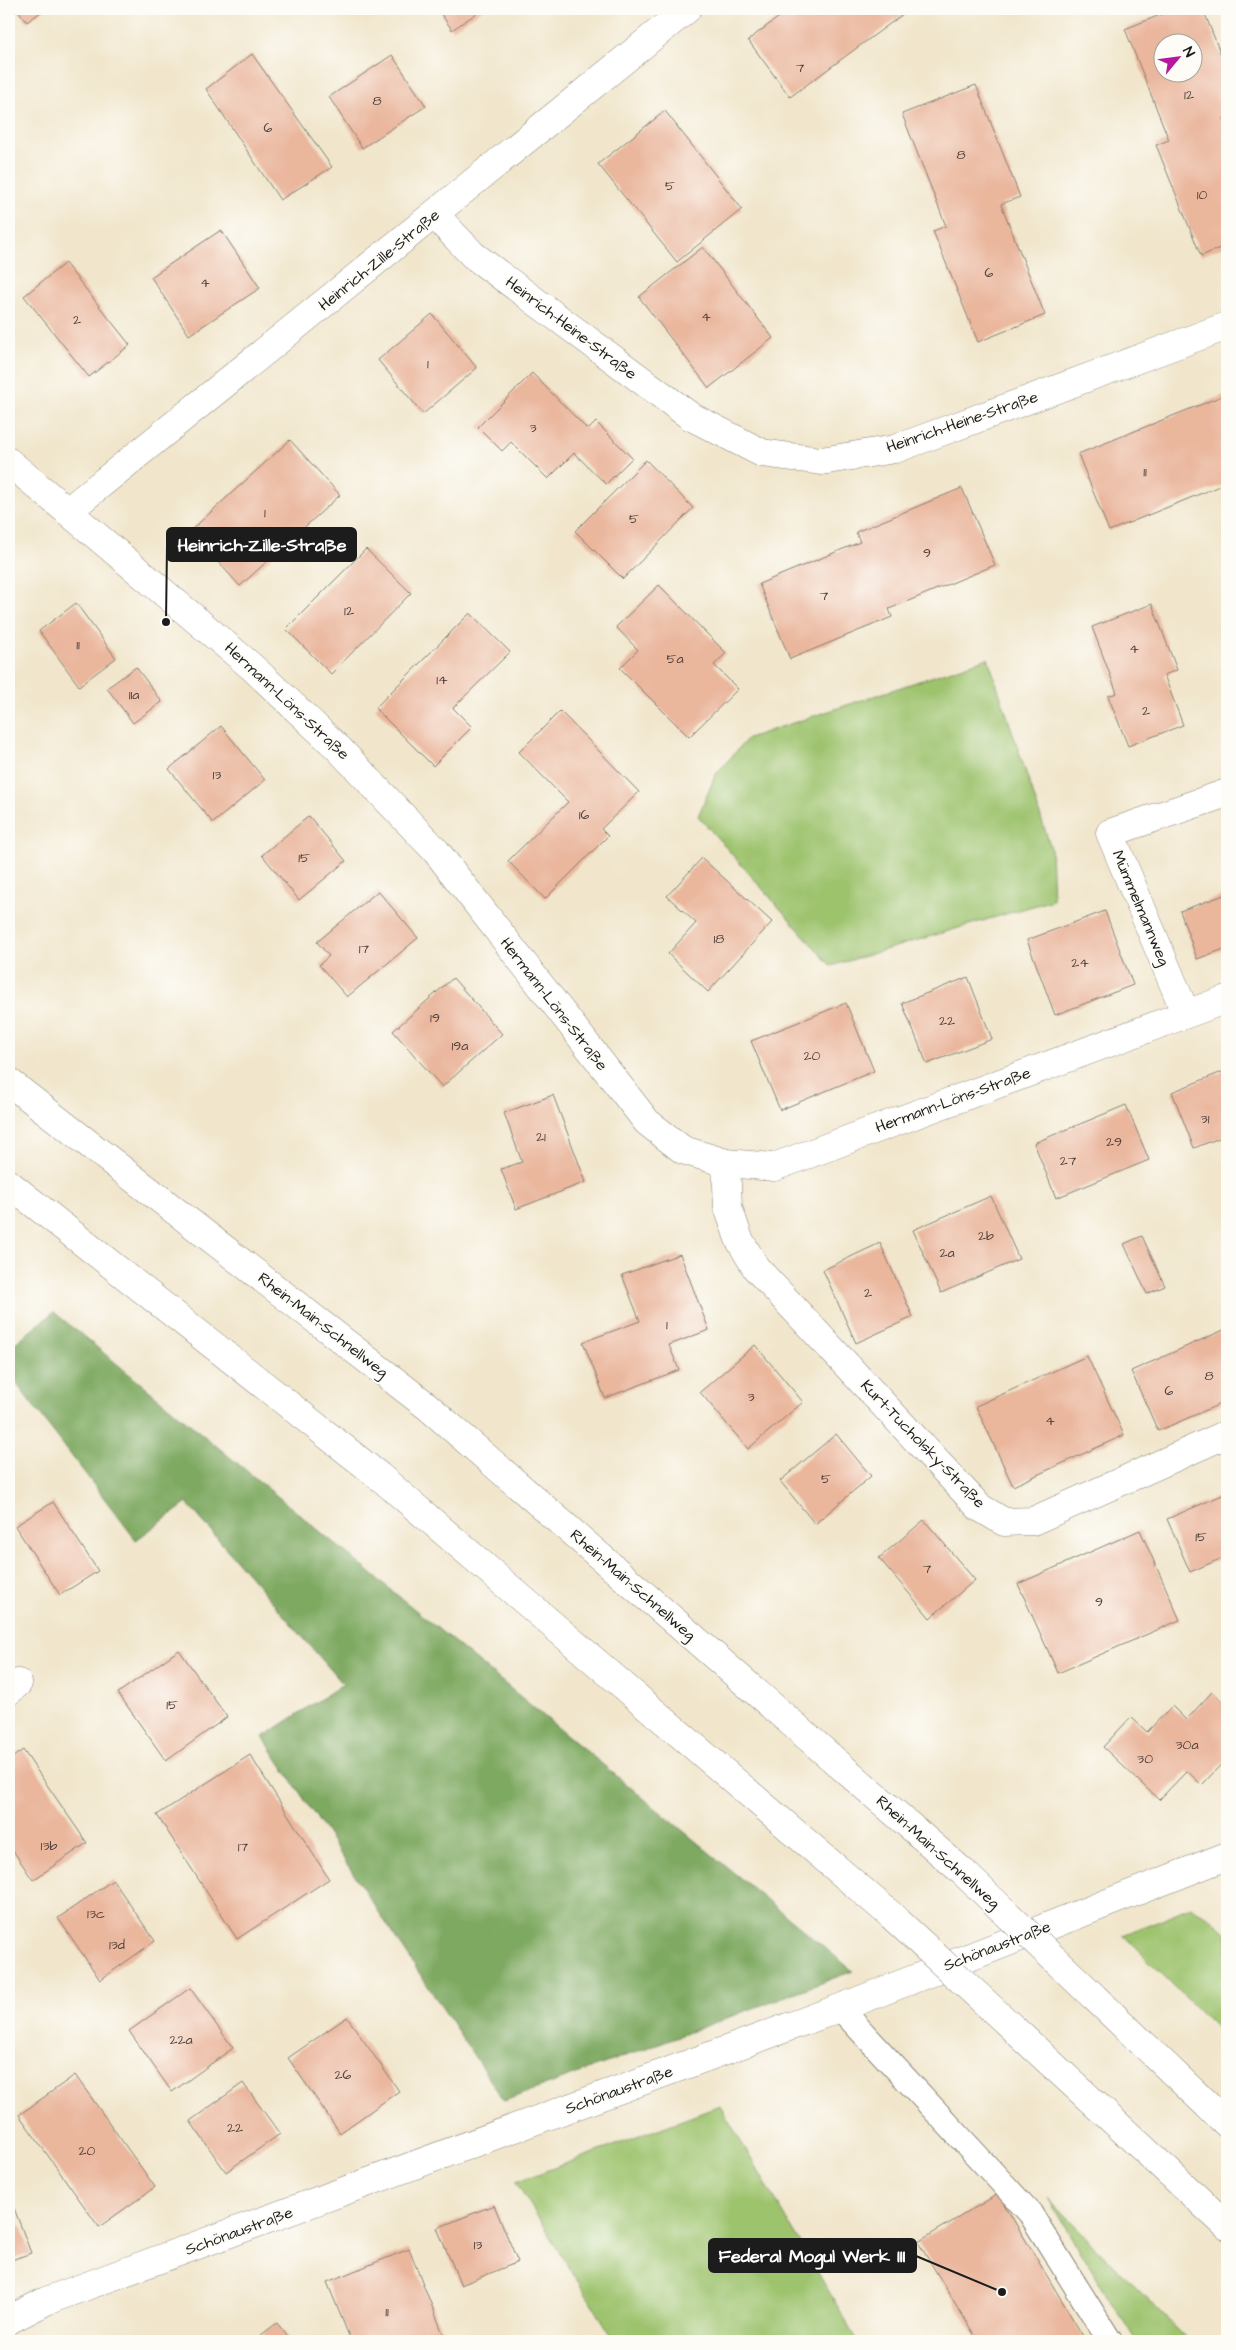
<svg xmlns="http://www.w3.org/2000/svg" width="1236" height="2350" font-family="'Architects Daughter',sans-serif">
  <rect width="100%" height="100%" fill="#fdfcf7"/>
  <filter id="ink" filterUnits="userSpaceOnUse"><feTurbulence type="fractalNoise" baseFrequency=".02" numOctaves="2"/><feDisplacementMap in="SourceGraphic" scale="10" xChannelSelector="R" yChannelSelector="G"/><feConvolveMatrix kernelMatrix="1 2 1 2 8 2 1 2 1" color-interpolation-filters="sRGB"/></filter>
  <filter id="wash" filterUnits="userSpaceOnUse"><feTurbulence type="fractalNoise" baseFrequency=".0096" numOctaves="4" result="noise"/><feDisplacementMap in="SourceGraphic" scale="20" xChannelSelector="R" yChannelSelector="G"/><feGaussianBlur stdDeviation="1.12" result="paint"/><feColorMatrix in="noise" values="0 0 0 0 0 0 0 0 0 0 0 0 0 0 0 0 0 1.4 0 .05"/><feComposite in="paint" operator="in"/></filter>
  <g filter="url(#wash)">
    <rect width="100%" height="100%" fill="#f1e6cc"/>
    <g fill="#9dc36d" stroke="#5c7044">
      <polygon points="988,658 1051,848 1053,900 831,966 698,816 716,774 748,738"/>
      <polygon points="1191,1907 1208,1916 1227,1933 1227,2039 1123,1935"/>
      <polygon points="720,2106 858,2341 615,2341 516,2182"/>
      <polygon points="1048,2199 1189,2341 1136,2341"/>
    </g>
    <polygon fill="#7ea960" stroke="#4d623e" points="54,1312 853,1971 504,2101 263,1737 343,1684 187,1503 136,1540 9,1374 9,1348"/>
    <g id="blocks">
      <g fill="#eab69c" fill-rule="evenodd">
        <polygon points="17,9 45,9 27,22"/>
        <polygon points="438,9 483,9 452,30"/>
        <polygon points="790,9 910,9 790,97 748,40"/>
        <path d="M 1175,9 L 1203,9 L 1227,70 L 1227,117 L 1224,118 L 1227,126 L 1227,245 L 1201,256 L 1156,145 L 1169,140 L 1125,29 ZM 1164,42 L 1194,42 L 1194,72 L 1164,72 Z"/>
        <polygon points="252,54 332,167 280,200 206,89"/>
        <polygon points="392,55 426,106 362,148 329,97"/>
        <polygon points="976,85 1020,197 1001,204 1045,315 978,342 933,231 946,226 902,114"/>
        <polygon points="665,111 742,209 677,262 598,164"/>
        <polygon points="221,230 260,288 189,335 151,277"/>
        <polygon points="703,247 773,338 709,388 639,297"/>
        <polygon points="65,263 130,345 89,377 24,296"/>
        <polygon points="432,314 477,368 423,414 378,360"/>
        <polygon points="532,373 588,430 596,422 632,458 606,484 574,453 548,479 511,442 502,451 478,427"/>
        <polygon points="1227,394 1227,483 1109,531 1078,454"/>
        <polygon points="290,440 340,495 240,586 190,531"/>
        <polygon points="646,460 693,508 623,579 575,531"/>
        <polygon points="962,488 995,565 889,609 892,617 790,659 759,584 860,542 856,532"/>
        <polygon points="366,549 411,593 331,674 286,629"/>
        <polygon points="659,585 726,653 714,665 738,689 689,737 620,668 638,650 616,627"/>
        <polygon points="76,603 116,658 79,686 39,631"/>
        <polygon points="1152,604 1177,670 1164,675 1183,725 1128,746 1108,696 1117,693 1092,627"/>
        <polygon points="470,613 510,652 453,708 472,727 433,766 375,708"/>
        <polygon points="136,667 162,702 133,723 107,688"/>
        <polygon points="560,711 639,792 601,829 608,836 545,899 508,861 568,802 519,752"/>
        <polygon points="221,726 265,780 213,823 169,769"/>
        <polygon points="309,816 346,861 299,900 262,855"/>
        <polygon points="702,858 772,922 708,992 668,954 696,923 667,896"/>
        <polygon points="378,891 418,938 347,997 319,965 329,956 317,942"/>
        <polygon points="1227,894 1227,948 1197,959 1180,911"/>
        <polygon points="1105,911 1133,985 1055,1015 1027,940"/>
        <polygon points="968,977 992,1039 927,1064 902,1003"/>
        <polygon points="453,978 502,1034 442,1087 393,1031"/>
        <polygon points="846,1003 874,1071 780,1110 751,1041"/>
        <polygon points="1227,1070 1227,1135 1194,1148 1172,1092"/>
        <polygon points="553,1095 586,1182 516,1209 501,1169 522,1162 504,1113"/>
        <polygon points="1126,1105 1149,1160 1056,1198 1034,1143"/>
        <polygon points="991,1196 1019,1259 941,1293 913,1230"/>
        <polygon points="1142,1236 1165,1286 1147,1294 1124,1244"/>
        <polygon points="880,1243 913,1317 856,1343 823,1270"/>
        <polygon points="680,1254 709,1330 669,1345 679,1370 605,1398 583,1342 640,1321 622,1275"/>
        <polygon points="1226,1329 1227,1401 1158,1431 1131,1371"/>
        <polygon points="755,1345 803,1402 748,1449 700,1392"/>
        <polygon points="1087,1356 1124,1435 1013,1486 976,1406"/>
        <polygon points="836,1434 871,1476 815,1524 780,1481"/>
        <polygon points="1227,1493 1227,1556 1190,1572 1167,1519"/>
        <polygon points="53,1502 98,1571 60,1595 15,1526"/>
        <polygon points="924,1520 975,1580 930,1618 879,1558"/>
        <polygon points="1140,1530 1180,1620 1058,1673 1018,1584"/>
        <polygon points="179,1650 227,1717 166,1761 118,1693"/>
        <polygon points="1212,1692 1227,1706 1227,1758 1202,1785 1187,1771 1159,1800 1103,1747 1131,1717 1147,1732 1172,1706 1186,1720"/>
        <polygon points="23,1750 87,1843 33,1880 9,1845 9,1760"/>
        <polygon points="250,1755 329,1879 237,1939 157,1815"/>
        <polygon points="113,1880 155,1941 100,1980 58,1918"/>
        <polygon points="190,1988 233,2048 172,2092 129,2031"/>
        <polygon points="347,2017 399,2091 340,2133 288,2058"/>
        <polygon points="75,2075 155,2187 99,2227 19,2115"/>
        <polygon points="243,2083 280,2134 226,2172 190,2121"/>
        <polygon points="998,2194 1086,2341 978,2341 918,2242"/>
        <polygon points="9,2195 31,2253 9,2261"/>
        <polygon points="494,2205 518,2262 461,2285 437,2228"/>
        <polygon points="409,2249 446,2341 351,2341 327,2282"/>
        <polygon points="277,2323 291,2341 253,2341"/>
      </g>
    </g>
  </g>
  <g filter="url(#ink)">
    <use href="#blocks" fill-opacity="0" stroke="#868174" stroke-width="1"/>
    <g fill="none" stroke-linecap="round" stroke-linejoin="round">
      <g stroke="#868174" stroke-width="26">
        <polyline id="service" points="840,2008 1030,2213 1110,2341"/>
      </g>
      <g stroke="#868174" stroke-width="29">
        <g id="minor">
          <polyline points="435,215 473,255 690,416 762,453 821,461 895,449 1227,326"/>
          <polyline points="9,462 252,667 339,749 436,851 647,1122 683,1150 726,1163 774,1167 1227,999"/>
          <polyline points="69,510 687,9"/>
          <polyline points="1186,1014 1110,833 1227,793"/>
          <polyline points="726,1163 728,1207 739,1239 756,1268 979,1507 1004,1522 1033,1521 1227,1434"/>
          <polyline points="9,1691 18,1683"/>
        </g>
      </g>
      <g stroke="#868174" stroke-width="29">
        <polyline id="tertiary" points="9,2320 46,2301 840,2008 1227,1856"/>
      </g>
      <g stroke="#868174" stroke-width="29">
        <g id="motorway">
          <polyline points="9,1082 427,1406 964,1873"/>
          <polyline points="9,1184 379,1476 892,1916"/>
          <polyline points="1092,1995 1227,2124"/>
          <polyline points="1016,2031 1227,2226"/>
        </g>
      </g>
      <use href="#service" stroke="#fff" stroke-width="24"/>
      <use href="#minor" stroke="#fff" stroke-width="28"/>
      <use href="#tertiary" stroke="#fff" stroke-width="28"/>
      <use href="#motorway" stroke="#fff" stroke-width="28"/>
      <g stroke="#868174" stroke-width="29" stroke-linecap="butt">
        <g id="motorway-bridge">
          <polyline points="964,1873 1092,1995"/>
          <polyline points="892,1916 1016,2031"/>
        </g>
      </g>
      <use href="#motorway-bridge" stroke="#fff" stroke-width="28"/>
    </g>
  </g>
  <g text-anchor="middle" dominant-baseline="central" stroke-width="4" stroke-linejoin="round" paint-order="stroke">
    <g font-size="14" fill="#50423c">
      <text x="800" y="68">7</text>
      <text x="1189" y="95">12</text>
      <text x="377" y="101">8</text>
      <text x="268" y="128">6</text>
      <text x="961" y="155">8</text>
      <text x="670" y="186">5</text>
      <text x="1202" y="195">10</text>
      <text x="989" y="273">6</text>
      <text x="205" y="283">4</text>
      <text x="706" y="317">4</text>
      <text x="77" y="320">2</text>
      <text x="428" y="364">1</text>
      <text x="533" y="428">3</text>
      <text x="1145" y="472">11</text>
      <text x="265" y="513">1</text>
      <text x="634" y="519">5</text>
      <text x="927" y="553">9</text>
      <text x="824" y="596">7</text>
      <text x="349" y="611">12</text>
      <text x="78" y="645">11</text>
      <text x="1134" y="649">4</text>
      <text x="675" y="659">5a</text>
      <text x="442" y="680">14</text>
      <text x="134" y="695">11a</text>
      <text x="1146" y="711">2</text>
      <text x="217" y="775">13</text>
      <text x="584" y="815">16</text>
      <text x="304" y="858">15</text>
      <text x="719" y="939">18</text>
      <text x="364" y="949">17</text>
      <text x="1080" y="963">24</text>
      <text x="435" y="1018">19</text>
      <text x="947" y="1021">22</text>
      <text x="460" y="1046">19a</text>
      <text x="812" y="1056">20</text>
      <text x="1205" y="1119">31</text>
      <text x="541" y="1137">21</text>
      <text x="1114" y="1142">29</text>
      <text x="1068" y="1161">27</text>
      <text x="986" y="1236">2b</text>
      <text x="947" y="1253">2a</text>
      <text x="868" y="1293">2</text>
      <text x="667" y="1325">1</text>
      <text x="1209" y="1376">8</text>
      <text x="1169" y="1391">6</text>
      <text x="751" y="1397">3</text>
      <text x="1050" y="1421">4</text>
      <text x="826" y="1479">5</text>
      <text x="1201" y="1537">15</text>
      <text x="927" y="1569">7</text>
      <text x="1099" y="1602">9</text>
      <text x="172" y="1705">15</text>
      <text x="1187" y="1745">30a</text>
      <text x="1145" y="1759">30</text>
      <text x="49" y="1846">13b</text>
      <text x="243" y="1847">17</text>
      <text x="96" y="1914">13c</text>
      <text x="117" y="1945">13d</text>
      <text x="181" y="2040">22a</text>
      <text x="343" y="2075">26</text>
      <text x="235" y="2128">22</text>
      <text x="87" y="2151">20</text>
      <text x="478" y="2245">13</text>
      <text x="387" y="2312">11</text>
    </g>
    <g font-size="16" fill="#1c1c1c" stroke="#fdfcf7">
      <text transform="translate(379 260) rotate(-39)">Heinrich-Zille-Straße</text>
      <text transform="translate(571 328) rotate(37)">Heinrich-Heine-Straße</text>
      <text transform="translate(962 422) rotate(-19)">Heinrich-Heine-Straße</text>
      <text transform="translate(287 701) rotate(43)">Hermann-Löns-Straße</text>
      <text transform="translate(1141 908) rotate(67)">Mümmelmannweg</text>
      <text transform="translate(554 1004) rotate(52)">Hermann-Löns-Straße</text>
      <text transform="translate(953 1100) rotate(-20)">Hermann-Löns-Straße</text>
      <text transform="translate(323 1325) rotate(38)">Rhein-Main-Schnellweg</text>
      <text transform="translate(923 1444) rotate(46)">Kurt-Tucholsky-Straße</text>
      <text transform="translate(633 1585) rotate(41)">Rhein-Main-Schnellweg</text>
      <text transform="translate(938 1852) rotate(42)">Rhein-Main-Schnellweg</text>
      <text transform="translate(997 1946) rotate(-21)">Schönaustraße</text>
      <text transform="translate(619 2090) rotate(-20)">Schönaustraße</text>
      <text transform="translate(239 2231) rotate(-20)">Schönaustraße</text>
    </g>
  </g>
  <path fill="none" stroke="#1c1c1c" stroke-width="2" d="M166 622L167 545M1002 2292L916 2256"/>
  <g fill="#1c1c1c" stroke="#fdfcf7" stroke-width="2">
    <circle cx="166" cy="622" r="5"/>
    <circle cx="1002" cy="2292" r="5"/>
  </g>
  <g fill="#1c1c1c" stroke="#1c1c1c" stroke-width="2">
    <rect x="167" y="528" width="189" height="33" rx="5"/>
    <rect x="709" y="2239" width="207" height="33" rx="5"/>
  </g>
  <g font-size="18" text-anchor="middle" font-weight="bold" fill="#fff">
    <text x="262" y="551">Heinrich-Zille-Straße</text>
    <text x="812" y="2262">Federal Mogul Werk III</text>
  </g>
  <rect width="1236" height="2350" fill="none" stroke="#fdfcf7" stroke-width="30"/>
  <g transform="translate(1178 58) rotate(61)"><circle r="24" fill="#fdfcf7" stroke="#a3a29f"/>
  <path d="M0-4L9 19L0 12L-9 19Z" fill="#b5179e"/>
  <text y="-8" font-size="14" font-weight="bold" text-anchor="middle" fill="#1c1c1c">N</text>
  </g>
</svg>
